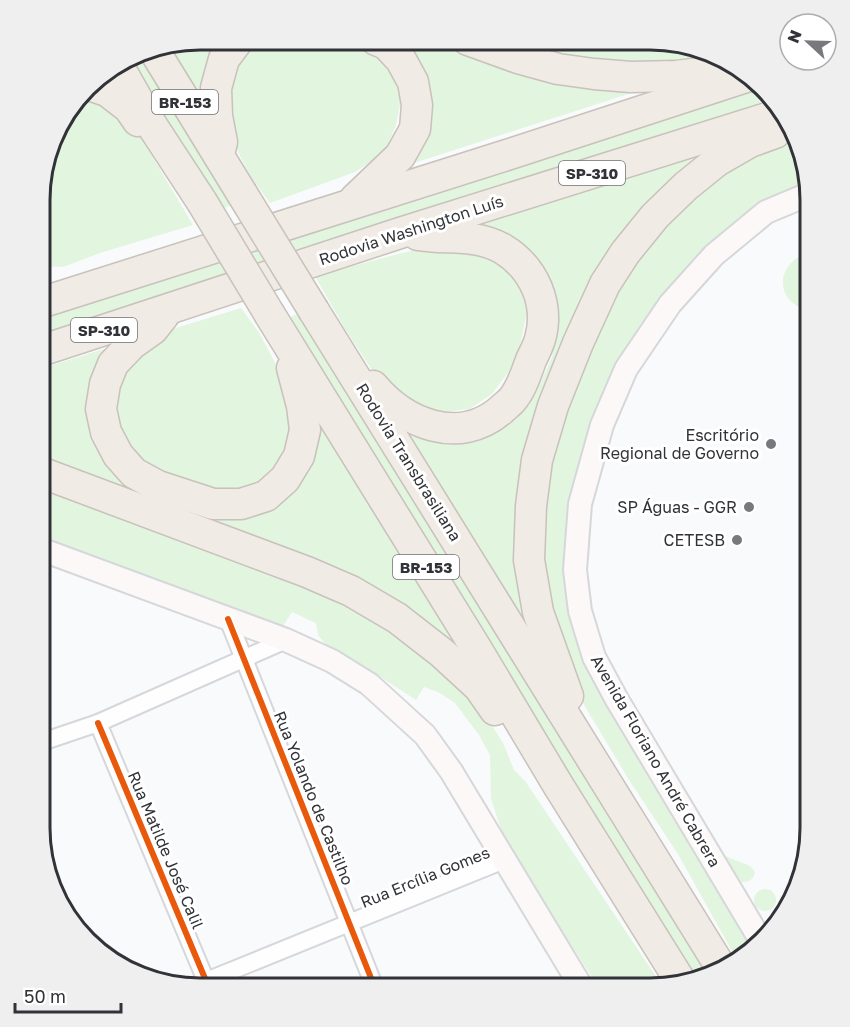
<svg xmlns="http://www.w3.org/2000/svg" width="850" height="1027" font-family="'Golos Text',sans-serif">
  <rect width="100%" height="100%" fill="#f9fafc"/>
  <g fill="#e1f5df">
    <polygon points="200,39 224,39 204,111 164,45"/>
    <polygon points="260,39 352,39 379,51 395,72 401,99 396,125 384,153 355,172 270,203 251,177 236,148 227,117 230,76 243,51"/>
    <polygon points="393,40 450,40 480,52 650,87 408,165 431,108"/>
    <polygon points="501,40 672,40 720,59 659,65 553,58"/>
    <polygon points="143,50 233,205 217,210 124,61"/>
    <polygon points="758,85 772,101 490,188 222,276 40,339 40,318 211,260"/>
    <polygon points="83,92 136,129 193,225 100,253 63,267 40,266 40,178 60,120"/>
    <polygon points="794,138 807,186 706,250 596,418 575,619 755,944 737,960 678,854 631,783 581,700 552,624 540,536 554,447 601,318 623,278 674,212 744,158 772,145"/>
    <polygon points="715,150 676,181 551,400 536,647 402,425 489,435 510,423 537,390 552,357 558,322 550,282 531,252 511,235 480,224"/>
    <polygon points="472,245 496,259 517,279 527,313 519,349 509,371 492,394 469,409 443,412 419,408 372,370 345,329 315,276 402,253 435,246"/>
    <path d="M 806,254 L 811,254 L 811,310 C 776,306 773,265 806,254 Z"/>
    <polygon points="241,308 260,334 275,363 294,431 280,464 255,488 220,492 163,474 139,459 122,443 111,414 128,360 163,332"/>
    <polygon points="302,312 709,973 690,979 283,320"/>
    <polygon points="107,348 93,386 107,456 249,509 317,416 466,662 381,598 40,464 40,369"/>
    <polygon points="40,484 356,605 436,660 484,713 503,743 514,770 525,781 663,987 599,988 530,881 501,829 491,799 490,755 479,735 455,703 438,692 424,687 416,700 382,678 325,644 318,635 316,623 292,612 283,626 40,536"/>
    <path d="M 725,856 L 750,866 L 755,872 C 754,879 748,883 741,882 Z"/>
    <circle cx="765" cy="900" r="11"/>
  </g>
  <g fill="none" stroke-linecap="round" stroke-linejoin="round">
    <g stroke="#d6d7da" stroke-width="20">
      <g id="street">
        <polyline points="228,619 375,988"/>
        <polyline points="98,723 209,988"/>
        <polyline points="39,743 98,723 286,640"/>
        <polyline points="189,988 504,860"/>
      </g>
    </g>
    <g stroke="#d6d7da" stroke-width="26">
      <g id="secondary">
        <polyline points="40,549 286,640 332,661 369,684 425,735 451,771 582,988"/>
        <polyline points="760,939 616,698 594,657 580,611 575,570 580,504 602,425 626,369 670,304 714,255 766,212 809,194"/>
      </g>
    </g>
    <g stroke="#c8c1bc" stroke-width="33">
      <g id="highway">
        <polyline points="468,40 518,58 558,69 594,74 631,77 676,76 724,70"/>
        <polyline points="152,47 241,192"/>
        <polyline points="118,65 153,127 202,202"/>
        <polyline points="89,85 107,91 129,108 138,121"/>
        <polyline points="219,154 222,142 217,116 216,88 224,59 239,39"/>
        <polyline points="355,199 400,156 415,129 417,105 413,82 401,60 386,44 376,40"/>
        <polyline points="40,303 513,153 749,76"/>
        <polyline points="314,311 722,969"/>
        <polyline points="164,315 153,329 132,344 113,364 105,384 101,409 106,432 118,455 134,473 158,486 213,504 241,504 266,496 285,479 299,456 305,430 302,406 292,368"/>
        <polyline points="270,315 476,648 558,785 681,982"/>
        <polyline points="40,351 400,233 783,113"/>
        <path d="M 373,386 C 405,424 459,446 501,410 C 504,407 508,404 511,401 C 521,390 526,374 531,360 C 534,354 538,346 540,339 C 550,304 534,268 503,249 C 476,233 447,240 418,235"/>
        <polyline points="40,472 307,572 351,591 397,618 442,653 479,687 495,710"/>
        <polyline points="568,696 538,612 529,560 531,506 537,460 553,406 578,343 605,284 625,253 655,216 686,186 717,161 750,142 775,133"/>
      </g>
    </g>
    <use href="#street" stroke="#fefeff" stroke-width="16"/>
    <use href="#secondary" stroke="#fbf8f7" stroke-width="22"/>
    <use href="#highway" stroke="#f1ebe5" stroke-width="30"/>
    <g stroke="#c8c1bc" stroke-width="33" stroke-linecap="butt">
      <g id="highway-bridge">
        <polyline points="241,192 314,311"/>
        <polyline points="202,202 270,315"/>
      </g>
    </g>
    <use href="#highway-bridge" stroke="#f1ebe5" stroke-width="30"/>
    <g stroke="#fff" stroke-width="10">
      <g id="cycleway">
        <polyline points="228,619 375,988"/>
        <polyline points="98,723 209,988"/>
      </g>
    </g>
    <use href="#cycleway" stroke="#e8590c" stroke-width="6"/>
  </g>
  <g fill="#78797d" stroke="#fff" stroke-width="2">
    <circle cx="771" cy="444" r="6"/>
    <circle cx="749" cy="507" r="6"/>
    <circle cx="737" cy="540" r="6"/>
  </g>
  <g text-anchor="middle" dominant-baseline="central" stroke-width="6" stroke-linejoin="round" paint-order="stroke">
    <g fill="#fff" stroke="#707074" stroke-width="1.5">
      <rect x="152" y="90" width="66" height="24" rx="4.5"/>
      <rect x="559" y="161" width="66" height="24" rx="4.5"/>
      <rect x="71" y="318" width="66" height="24" rx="4.5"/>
      <rect x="393" y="555" width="66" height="24" rx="4.5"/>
    </g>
    <g font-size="15" font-weight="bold" fill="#323338">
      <text x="185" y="102">BR-153</text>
      <text x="592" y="173">SP-310</text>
      <text x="104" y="330">SP-310</text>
      <text x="426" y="567">BR-153</text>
    </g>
    <g font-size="16" fill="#323338" stroke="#fff">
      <text transform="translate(411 230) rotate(-18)">Rodovia Washington Luís</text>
      <text transform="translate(409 462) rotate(58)">Rodovia Transbrasiliana</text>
      <text transform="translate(656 761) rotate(60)">Avenida Floriano André Cabrera</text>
      <text transform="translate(314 798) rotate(68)">Rua Yolando de Castilho</text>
      <text transform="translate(166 850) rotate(67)">Rua Matilde José Calil</text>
      <text transform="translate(425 877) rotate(-22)">Rua Ercília Gomes</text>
    </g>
    <g font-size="16" fill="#323338" stroke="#fff" text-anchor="end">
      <text x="759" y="435">Escritório<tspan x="759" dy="18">Regional de Governo</tspan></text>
      <text x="737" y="507">SP Águas - GGR</text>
      <text x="725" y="540">CETESB</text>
    </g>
  </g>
  <path d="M0 0H850V1027H0ZM200 50H650A150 150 0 0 1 800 200V828A150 150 0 0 1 650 978H200A150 150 0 0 1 50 828V200A150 150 0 0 1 200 50Z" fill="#efefef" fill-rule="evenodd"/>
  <path fill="none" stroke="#323338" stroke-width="3" d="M200 50H650A150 150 0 0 1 800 200V828A150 150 0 0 1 650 978H200A150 150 0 0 1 50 828V200A150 150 0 0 1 200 50Z"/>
  <g transform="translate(808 42) rotate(292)"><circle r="28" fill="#ffffff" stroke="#adadaf" stroke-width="1.5"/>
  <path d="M0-4.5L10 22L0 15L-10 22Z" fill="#78797d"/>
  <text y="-9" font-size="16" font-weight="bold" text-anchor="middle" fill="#323338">N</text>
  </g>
  <path d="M15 1003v9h106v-9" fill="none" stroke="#323338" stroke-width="3"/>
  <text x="24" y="1003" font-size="18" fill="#323338" stroke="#ffffff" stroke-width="4.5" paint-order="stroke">50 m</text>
</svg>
